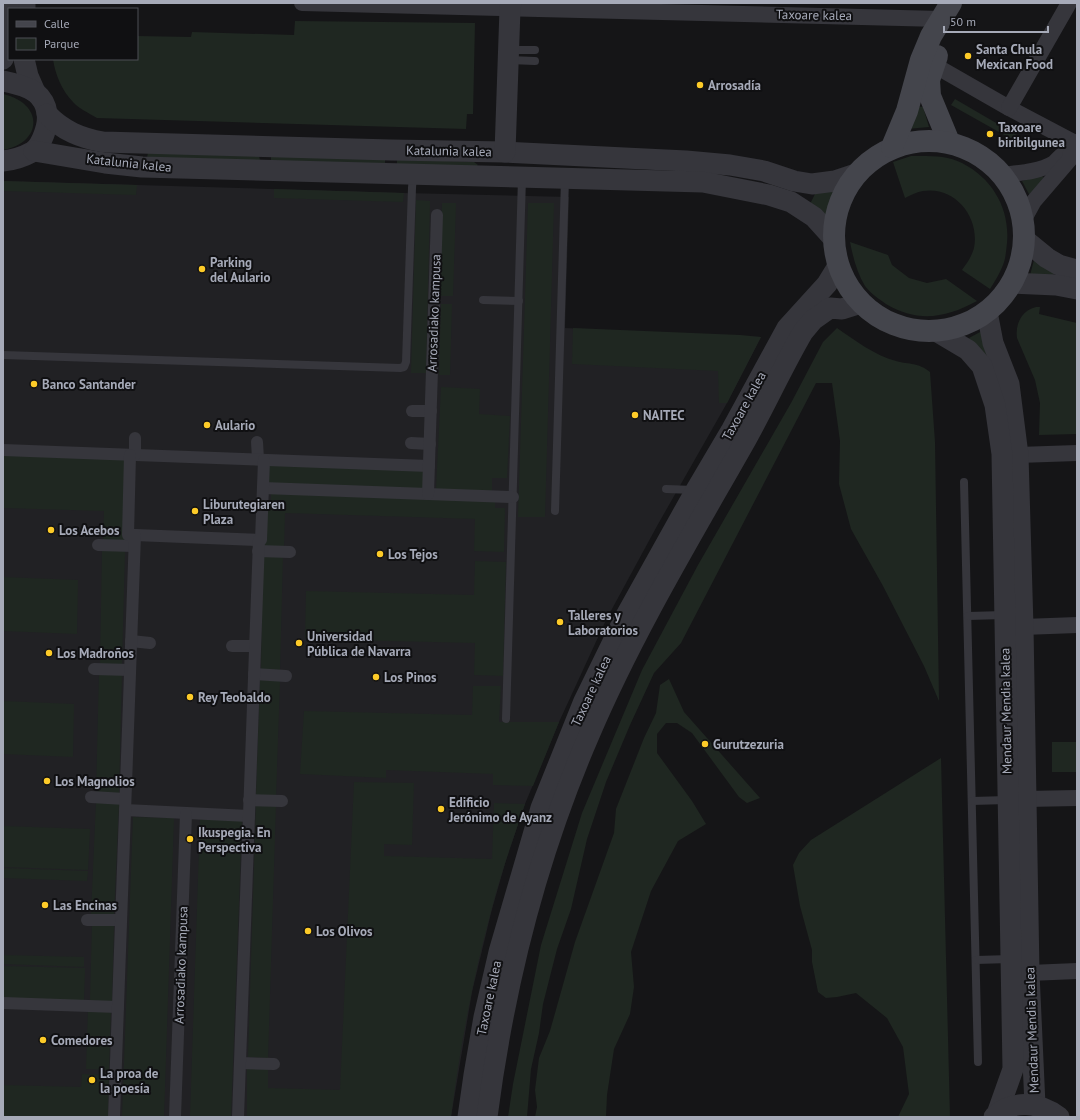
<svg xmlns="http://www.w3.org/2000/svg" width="1080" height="1120" font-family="'PT Sans',sans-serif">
  <rect width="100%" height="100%" fill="#151517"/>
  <polygon fill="#212124" points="3,181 404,193 569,197 565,328 761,337 727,403 657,526 606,620 559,722 525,804 506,860 492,909 472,992 451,1117 3,1117"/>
  <g fill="#1f2721">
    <path d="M 295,21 L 475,23 L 473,114 L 467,114 L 466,129 L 97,118 C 89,113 79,109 73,102 C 62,91 55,74 53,59 L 137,59 L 137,36 L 191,37 L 192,32 L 294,35 Z"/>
    <path d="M 3,94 C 43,103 44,142 3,150 Z"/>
    <polygon points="955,99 1032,144 1029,149 951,105"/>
    <polygon points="915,106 923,107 929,127 907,129"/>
    <polygon points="148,152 259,155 260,161 147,158"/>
    <polygon points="271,156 385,159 385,165 271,161"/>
    <path d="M 911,156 C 928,156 947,155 962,163 C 993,179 1010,209 1007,243 C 1006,250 1006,258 1003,265 C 1000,273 995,281 990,289 L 962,270 C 967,263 972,256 974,248 C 980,217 955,186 923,191 C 917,192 911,195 905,198 L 893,162 Z"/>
    <polygon points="397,159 474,162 478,165 476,167 397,165"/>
    <polygon points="1041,175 1045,179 1031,198 1022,181"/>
    <polygon points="3,181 137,185 136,195 3,191"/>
    <polygon points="274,189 404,193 403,202 274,198"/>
    <polygon points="834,191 829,205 826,216 810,204 816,192"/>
    <polygon points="416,200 430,201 426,373 411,373"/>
    <polygon points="442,203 456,203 453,296 440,296"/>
    <polygon points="528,203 554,203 545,517 518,517"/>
    <path d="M 850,242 L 888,255 L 892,265 L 909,278 L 927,283 L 946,279 L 977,301 C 946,318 918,323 886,304 C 879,299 870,293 865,286 C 857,273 853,257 850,242 Z"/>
    <polygon points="1034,260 1054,273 1053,276 1030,275"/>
    <polygon points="441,304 452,304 450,375 439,375"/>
    <path d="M 1036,307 L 1040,307 L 1039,314 L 1077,323 L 1077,434 L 1039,435 L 1040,403 L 1035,380 L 1017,338 C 1015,324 1022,310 1036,307 Z"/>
    <polygon points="573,328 740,335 761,337 727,403 719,403 718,371 572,364"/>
    <path d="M 837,328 C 856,341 874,355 896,361 C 911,365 917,362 930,372 L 935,442 L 939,701 L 924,666 L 883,586 L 851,529 L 839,484 L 840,441 L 832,383 L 816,383 L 681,643 L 654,673 L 630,725 L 606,782 L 587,839 L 571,909 L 557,949 L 543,1004 L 539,1033 L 531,1069 L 527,1117 L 508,1117 L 513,1084 L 541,945 L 582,813 L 642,670 L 698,565 L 791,403 L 823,342 Z"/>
    <polygon points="982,331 989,358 987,359 969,338"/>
    <polygon points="441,387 480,389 479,414 510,416 507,478 492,478 492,492 436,489"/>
    <polygon points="3,453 128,457 125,541 103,540 104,511 3,508"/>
    <polygon points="269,465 424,470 424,490 268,485"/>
    <polygon points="271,492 495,499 495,508 505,508 504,552 474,551 475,519 285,513 284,548 264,548 265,502 271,502"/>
    <polygon points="102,549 125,550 122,666 100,665"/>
    <polygon points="263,554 283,555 280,670 261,669"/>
    <polygon points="475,561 506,562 503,676 474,675 475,643 305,639 306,591 474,595"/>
    <polygon points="3,577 78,580 77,634 3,631"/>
    <polygon points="99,673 122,674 119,793 96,793"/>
    <polygon points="260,679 280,680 276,797 256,796"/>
    <polygon points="669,679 684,712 760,798 747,803 739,797 692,733 677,723 666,723 657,734 657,753 692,801 706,824 678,841 651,891 631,952 634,987 630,1014 614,1049 607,1095 606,1117 535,1117 537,1107 535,1090 539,1058 550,1031 575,942 614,833 616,809 644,738 656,713 660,685"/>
    <polygon points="473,686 501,686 499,722 559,722 533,786 493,785 493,774 386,770 386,778 300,774 304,711 472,715"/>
    <polygon points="3,701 74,704 73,757 3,754"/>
    <rect x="1052" y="742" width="25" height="30"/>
    <polygon points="941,758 950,1117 898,1117 909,1094 903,1047 887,1018 856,993 837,997 826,998 818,992 812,962 812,950 800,906 793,865 799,853 811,840"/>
    <path d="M 354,782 L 414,783 L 412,845 L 384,844 L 384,856 L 492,859 L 494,803 L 525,804 C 513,839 501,873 492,908 C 473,977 460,1047 451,1117 L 247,1117 L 247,1066 L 268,1066 L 268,1088 L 340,1090 Z"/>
    <polygon points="96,802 119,803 114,915 91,914"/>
    <polygon points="256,803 276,804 268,1058 248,1057"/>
    <polygon points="133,817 174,818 164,1117 122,1117"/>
    <polygon points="200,819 242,821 231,1117 190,1117"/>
    <polygon points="3,826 90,829 88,870 3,867"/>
    <polygon points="3,868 88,871 87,881 3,878"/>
    <polygon points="92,923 114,924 112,1002 90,1001"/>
    <polygon points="3,955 84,957 84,967 3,964"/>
    <polygon points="3,966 85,968 84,1001 3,998"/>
    <polygon points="88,1008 111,1009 109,1070 86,1069"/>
    <polygon points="82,1074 109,1075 108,1117 3,1117 3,1085 81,1087"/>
  </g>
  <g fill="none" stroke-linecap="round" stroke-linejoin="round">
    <g stroke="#36363c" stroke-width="8">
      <polyline points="508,50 535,50"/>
      <polyline points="509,60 535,61"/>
      <polyline points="483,300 519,301"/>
      <polyline points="3,355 400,368 404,367 406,362 412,188 413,174"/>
      <polyline points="964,482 978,1062"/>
      <polyline points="666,489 694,490"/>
      <polyline points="555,511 565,179"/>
      <polyline points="968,616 1004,615"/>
      <polyline points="506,719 522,178"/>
      <polyline points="972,801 1007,800"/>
      <polyline points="976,960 1010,959"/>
    </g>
    <g stroke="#36363c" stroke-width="12">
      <polyline points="412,411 431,411"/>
      <polyline points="257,442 258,459"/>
      <polyline points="411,443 430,444"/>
      <polyline points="3,450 429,466"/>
      <polyline points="135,455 135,438"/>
      <polyline points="263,488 513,497"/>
      <polyline points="428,494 437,215"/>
      <polyline points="135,535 259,540"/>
      <polyline points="98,545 134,546"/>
      <polyline points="258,551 290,552"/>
      <polyline points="131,641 150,643"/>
      <polyline points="232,646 255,646"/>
      <polyline points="94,669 130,670"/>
      <polyline points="254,674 286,676"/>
      <polyline points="91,797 125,799"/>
      <polyline points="249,800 282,801"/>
      <polyline points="125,810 249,816"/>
      <polyline points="87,920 121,920"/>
      <polyline points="3,1003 118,1007"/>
      <polyline points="240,1063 274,1064"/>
      <polyline points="114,1117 135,535 128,535 130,455"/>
      <polyline points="175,1117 186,814"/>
      <polyline points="238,1117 259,540 261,540 264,460"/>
    </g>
    <g stroke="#36363c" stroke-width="16">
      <polyline points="302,3 941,19"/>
      <polyline points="934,65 1009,108 1077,144"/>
      <polyline points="1009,108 1069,3"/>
      <path d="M 1002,175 C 1019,173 1039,172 1054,163 C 1059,159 1061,154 1068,152"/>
      <polyline points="1023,221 1034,201 1070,159 1071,151 1077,142"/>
      <polyline points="1018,455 1077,453"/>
      <polyline points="1023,627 1077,625"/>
      <polyline points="1026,799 1077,798"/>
      <polyline points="1029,973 1077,971"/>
    </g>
    <g stroke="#36363c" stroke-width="21">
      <polyline points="25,9 25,3"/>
      <path d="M 3,59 C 10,42 8,22 8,3"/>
      <polyline points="24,59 28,76 35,92"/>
      <path d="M 3,81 C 13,83 26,86 35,92 C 41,97 46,105 47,113 C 49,124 42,146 32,152 C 23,157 13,160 3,161"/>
      <path d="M 47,114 C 63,131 81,138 103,142 L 391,150 L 505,152 L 686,161 L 730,165 L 764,171 L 794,181 L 812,184 L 835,181 L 856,174"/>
      <polyline points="34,151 105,163 142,167 703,182 769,195 791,202 814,217 833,238"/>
      <polyline points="505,152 510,9 511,3"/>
      <polyline points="1025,240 1047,258 1059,265 1077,270"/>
      <polyline points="1012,283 1056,285 1077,289"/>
      <polyline points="987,312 993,343 1009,384 1018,455 1023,627 1029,973 1035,1105"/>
      <polyline points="936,331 968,350 982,366 995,405 1002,454 1013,1069 997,1114"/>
      <polyline points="468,1117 474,1075 484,1017 499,952 541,808 584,701 624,619 696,490 732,429 787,328 827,284 838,266"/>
      <path d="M 487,1117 C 504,985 537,855 590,733 C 633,633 689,540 743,445 C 764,408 782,368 803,332 L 813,320 L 830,308 L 842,309 L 861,303"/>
      <path d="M 994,1117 C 1012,1099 1040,1102 1059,1117"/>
    </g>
    <g stroke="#44454c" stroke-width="22">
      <polyline points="937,56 929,80 930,96 949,142"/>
      <circle cx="929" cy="236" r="95"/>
      <polyline points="892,147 907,111 921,60 931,36 951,3"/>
    </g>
  </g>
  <g fill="#fdcb28" stroke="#101012" stroke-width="1.5">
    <circle cx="968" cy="56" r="4"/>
    <circle cx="700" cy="85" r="4"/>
    <circle cx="990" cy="134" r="4"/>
    <circle cx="202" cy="269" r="4"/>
    <circle cx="34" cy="384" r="4"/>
    <circle cx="635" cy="415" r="4"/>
    <circle cx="207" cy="425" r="4"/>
    <circle cx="195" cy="511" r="4"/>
    <circle cx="51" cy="530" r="4"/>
    <circle cx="380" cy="554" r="4"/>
    <circle cx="560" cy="622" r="4"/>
    <circle cx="299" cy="643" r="4"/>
    <circle cx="49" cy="653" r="4"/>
    <circle cx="376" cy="677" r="4"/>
    <circle cx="190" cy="697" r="4"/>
    <circle cx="705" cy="744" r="4"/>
    <circle cx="47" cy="781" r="4"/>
    <circle cx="441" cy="809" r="4"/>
    <circle cx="190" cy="839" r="4"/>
    <circle cx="45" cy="905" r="4"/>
    <circle cx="308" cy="931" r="4"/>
    <circle cx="43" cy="1040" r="4"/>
    <circle cx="92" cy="1080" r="4"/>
  </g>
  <g text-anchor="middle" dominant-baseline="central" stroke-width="4" stroke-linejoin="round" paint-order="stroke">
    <g font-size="13" fill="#a6aab8" stroke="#101012">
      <text transform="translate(814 15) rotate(1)">Taxoare kalea</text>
      <text transform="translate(449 151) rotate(1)">Katalunia kalea</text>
      <text transform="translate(129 163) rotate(6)">Katalunia kalea</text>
      <text transform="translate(434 313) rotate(-88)">Arrosadiako kampusa</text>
      <text transform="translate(744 406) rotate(-61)">Taxoare kalea</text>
      <text transform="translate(591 691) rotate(-65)">Taxoare kalea</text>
      <text transform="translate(1006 711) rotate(-91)">Mendaur Mendia kalea</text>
      <text transform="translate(181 965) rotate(-88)">Arrosadiako kampusa</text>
      <text transform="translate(489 998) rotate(-78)">Taxoare kalea</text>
      <text transform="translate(1032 1030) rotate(-92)">Mendaur Mendia kalea</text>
    </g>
    <g font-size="13" font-weight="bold" fill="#a6aab8" stroke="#101012" text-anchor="start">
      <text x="976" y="49">Santa Chula<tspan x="976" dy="15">Mexican Food</tspan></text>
      <text x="708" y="85">Arrosadía</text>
      <text x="998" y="127">Taxoare<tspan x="998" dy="15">biribilgunea</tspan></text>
      <text x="210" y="262">Parking<tspan x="210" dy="15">del Aulario</tspan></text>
      <text x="42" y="384">Banco Santander</text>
      <text x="643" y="415">NAITEC</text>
      <text x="215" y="425">Aulario</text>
      <text x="203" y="504">Liburutegiaren<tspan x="203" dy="15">Plaza</tspan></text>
      <text x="59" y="530">Los Acebos</text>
      <text x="388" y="554">Los Tejos</text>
      <text x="568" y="615">Talleres y<tspan x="568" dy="15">Laboratorios</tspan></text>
      <text x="307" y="636">Universidad<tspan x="307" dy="15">Pública de Navarra</tspan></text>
      <text x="57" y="653">Los Madroños</text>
      <text x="384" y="677">Los Pinos</text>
      <text x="198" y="697">Rey Teobaldo</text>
      <text x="713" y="744">Gurutzezuria</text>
      <text x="55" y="781">Los Magnolios</text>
      <text x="449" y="802">Edificio<tspan x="449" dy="15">Jerónimo de Ayanz</tspan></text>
      <text x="198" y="832">Ikuspegia. En<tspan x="198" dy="15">Perspectiva</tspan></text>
      <text x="53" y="905">Las Encinas</text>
      <text x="316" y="931">Los Olivos</text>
      <text x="51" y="1040">Comedores</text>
      <text x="100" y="1073">La proa de<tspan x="100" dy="15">la poesía</tspan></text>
    </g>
  </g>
  <rect width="1080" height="1120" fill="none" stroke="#a6aab8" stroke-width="8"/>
  <rect x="8" y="8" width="130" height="52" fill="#101012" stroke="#4c4e54"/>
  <rect x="16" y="21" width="20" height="6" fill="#44454c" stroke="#4c4e54"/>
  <text x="44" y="28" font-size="12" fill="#a6aab8">Calle</text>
  <rect x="16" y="38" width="20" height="12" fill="#1f2721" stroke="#4c4e54"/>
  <text x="44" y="48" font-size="12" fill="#a6aab8">Parque</text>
  <path d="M944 26v6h104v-6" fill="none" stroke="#a6aab8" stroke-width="2"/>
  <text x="950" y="26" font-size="12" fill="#a6aab8" stroke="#101012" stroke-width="3" paint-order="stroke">50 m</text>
</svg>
